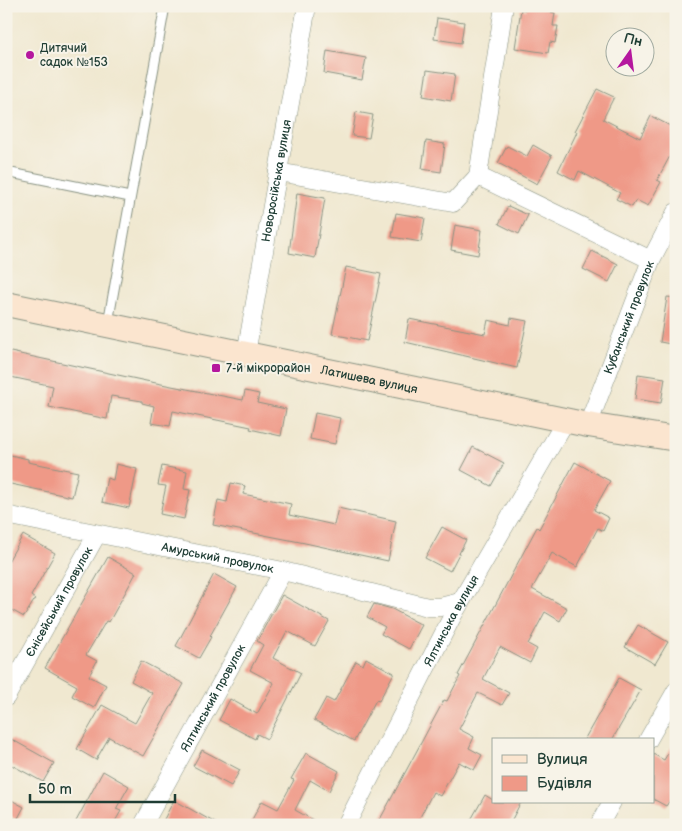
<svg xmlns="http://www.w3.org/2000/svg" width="682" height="831" font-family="'Balsamiq Sans',sans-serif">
  <rect width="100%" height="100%" fill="#f7f3e8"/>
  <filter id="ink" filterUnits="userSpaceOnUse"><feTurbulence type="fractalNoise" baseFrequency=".02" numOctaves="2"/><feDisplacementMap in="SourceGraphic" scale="10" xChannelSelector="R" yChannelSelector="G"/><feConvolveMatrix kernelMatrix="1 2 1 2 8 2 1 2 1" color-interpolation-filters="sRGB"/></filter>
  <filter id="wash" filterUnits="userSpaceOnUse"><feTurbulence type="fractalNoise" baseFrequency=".0096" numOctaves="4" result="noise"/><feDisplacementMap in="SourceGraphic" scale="20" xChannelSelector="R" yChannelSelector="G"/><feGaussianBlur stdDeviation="1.12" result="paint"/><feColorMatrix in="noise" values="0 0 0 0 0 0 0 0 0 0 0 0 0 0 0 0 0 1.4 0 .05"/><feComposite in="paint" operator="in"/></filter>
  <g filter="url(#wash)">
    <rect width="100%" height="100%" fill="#f0e8d0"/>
    <g id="blocks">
      <g fill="#ef9987">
        <polygon points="527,6 551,6 550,12 555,13 553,26 558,26 555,43 550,42 548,53 515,48 521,9 526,10"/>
        <polygon points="437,18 464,22 461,43 434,39"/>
        <polygon points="327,51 366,58 362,80 324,73"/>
        <polygon points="427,70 455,74 451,101 423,96"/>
        <polygon points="597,89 614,97 603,119 640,138 651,116 676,129 676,145 657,180 661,182 648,206 636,200 632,207 616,199 620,193 579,171 575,180 558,171 577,132 575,131"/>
        <polygon points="356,112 373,115 369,138 352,136"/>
        <polygon points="426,141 445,144 441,172 422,169"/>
        <polygon points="533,145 552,156 537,184 498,163 507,146 527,156"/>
        <polygon points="297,193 325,198 315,258 289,253"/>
        <polygon points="508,206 528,215 519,234 499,224"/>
        <polygon points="396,213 425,218 421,242 392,237"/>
        <polygon points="455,225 482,230 478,255 451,250"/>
        <polygon points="592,251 618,264 609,282 583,269"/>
        <polygon points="346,267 381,274 367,341 332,334"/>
        <polygon points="667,297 676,298 676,345 660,342"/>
        <polygon points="511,318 527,321 517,368 405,342 409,319 485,334 488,320 510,325"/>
        <polygon points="6,351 146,381 243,400 245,391 259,394 257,403 286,409 281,436 250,429 251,427 173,411 170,426 151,423 154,406 142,403 142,401 111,396 107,419 49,407 53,386 6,376"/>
        <polygon points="638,374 665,378 661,403 635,399"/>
        <polygon points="315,413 340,418 335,444 310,439"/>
        <polygon points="473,447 504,463 491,486 461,470"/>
        <polygon points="6,454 28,459 28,462 78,472 72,497 6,483"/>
        <polygon points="575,462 610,481 594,510 609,518 603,531 598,528 577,567 552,553 532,589 567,608 560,621 545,612 528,644 537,649 530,663 500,647 483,679 509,693 502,705 478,693 459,729 474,737 469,748 482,755 474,770 459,762 440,796 433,792 416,825 377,825 444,700 447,701 460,676 458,675 537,527 539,529"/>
        <polygon points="116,464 137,469 129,508 102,502 107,478 113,480"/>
        <polygon points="162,466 187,471 184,489 190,490 184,519 160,514 166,486 158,485"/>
        <polygon points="231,483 245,486 243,494 291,504 289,515 334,525 338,508 396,521 388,561 305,543 213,525 218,500 227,502"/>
        <polygon points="442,527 466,540 450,571 425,558"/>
        <polygon points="23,535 55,553 31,596 35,599 24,617 6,607 6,565"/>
        <polygon points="108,557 136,573 109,622 106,621 86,655 97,661 89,676 106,685 94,708 72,696 77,686 45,668"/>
        <polygon points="214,574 237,587 210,636 211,637 199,658 176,646"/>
        <polygon points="282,595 329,621 315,646 287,631 273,658 301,673 267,739 257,734 255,739 219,720 230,699 257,714 274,683 250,670 263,645 257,641"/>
        <polygon points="374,604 392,609 422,625 409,649 381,634 385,627 367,617"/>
        <polygon points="638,625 668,642 655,664 625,647"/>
        <polygon points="366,658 394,673 379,701 376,700 354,741 314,720 326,698 334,702 356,661 363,665"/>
        <polygon points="141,661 184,684 143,756 109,737 96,760 77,749 102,705 135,723 152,693 131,681"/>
        <polygon points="619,678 641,690 612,740 584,740"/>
        <polygon points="11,739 54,763 43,782 6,762 6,747"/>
        <polygon points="676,740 676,802 671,799 666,806 653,799 653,754 664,760"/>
        <polygon points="202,750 240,770 231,786 193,766"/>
        <polygon points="306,753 339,771 329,791 310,780 295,810 322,825 249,825 262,801 278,809 294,780 291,779"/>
        <polygon points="103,771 129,786 116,809 121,811 113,825 74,825"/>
        <polygon points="485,795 493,800 493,802 521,802 509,825 468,825"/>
        <polygon points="6,797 24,807 17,820 6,814"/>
        <polygon points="174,800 219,825 161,825"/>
      </g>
    </g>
  </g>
  <g filter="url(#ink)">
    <use href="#blocks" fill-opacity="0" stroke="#889282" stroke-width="1"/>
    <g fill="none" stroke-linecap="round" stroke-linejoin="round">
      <g stroke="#889282" stroke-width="11">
        <g id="lane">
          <polyline points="6,172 130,197"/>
          <polyline points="108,323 165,6"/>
        </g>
      </g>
      <g stroke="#889282" stroke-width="19">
        <g id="street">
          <polyline points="278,172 453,203 478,176"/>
          <polyline points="478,176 651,260"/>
          <polyline points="478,176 504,6"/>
          <path id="s1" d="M 246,354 L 307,6"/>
          <path id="s2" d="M 588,425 L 651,260 L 676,212"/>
          <path id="s3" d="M 6,515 L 283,571 L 428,607 L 440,607 L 460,602"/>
          <path id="s4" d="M 6,697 L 97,534"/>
          <polyline points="648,740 676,691"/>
          <path id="s5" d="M 143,825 L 283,571"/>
          <path id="s6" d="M 346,825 L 453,615 L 566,420"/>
          <polyline points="599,825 612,802"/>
        </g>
      </g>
      <g stroke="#889282" stroke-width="26">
        <g id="secondary">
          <path id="s7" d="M 6,304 L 588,425 L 676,439"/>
        </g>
      </g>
      <use href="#lane" stroke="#fff" stroke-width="9"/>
      <use href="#street" stroke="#fff" stroke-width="18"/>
      <use href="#secondary" stroke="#fbe5cf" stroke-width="24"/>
    </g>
  </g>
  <g fill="#b5179e" stroke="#f7f3e8" stroke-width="2">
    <circle cx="30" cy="55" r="5"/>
    <rect x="211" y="363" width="10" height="10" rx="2.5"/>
  </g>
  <g text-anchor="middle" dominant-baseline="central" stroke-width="4" stroke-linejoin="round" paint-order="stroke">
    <g font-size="12" fill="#1f3d34" stroke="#f7f3e8" text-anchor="start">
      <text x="40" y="48">Дитячий<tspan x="40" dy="14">садок №153</tspan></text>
      <text x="226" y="368">7-й мікрорайон</text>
    </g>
    <g font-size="12" fill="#1f3d34" stroke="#f7f3e8">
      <text stroke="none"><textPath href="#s1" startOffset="176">Новоросійська вулиця</textPath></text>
      <text stroke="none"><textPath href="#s2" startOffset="115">Кубанський провулок</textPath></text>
      <text stroke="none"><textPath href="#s7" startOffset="371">Латишева вулиця</textPath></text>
      <text stroke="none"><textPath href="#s3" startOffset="216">Амурський провулок</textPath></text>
      <text stroke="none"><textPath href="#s4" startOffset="109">Єнісейський провулок</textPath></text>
      <text stroke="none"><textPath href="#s6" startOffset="230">Ялтинська вулиця</textPath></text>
      <text stroke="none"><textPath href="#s5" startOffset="145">Ялтинський провулок</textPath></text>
    </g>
  </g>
  <rect width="682" height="831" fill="none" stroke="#f7f3e8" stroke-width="25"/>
  <rect x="492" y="738" width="162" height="65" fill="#f7f3e8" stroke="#a1aaa0"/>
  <rect x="502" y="755" width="25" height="8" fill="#fbe5cf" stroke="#a1aaa0"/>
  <text x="537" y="764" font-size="15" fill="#1f3d34">Вулиця</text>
  <rect x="502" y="776" width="25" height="15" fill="#ef9987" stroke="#a1aaa0"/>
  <text x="537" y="788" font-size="15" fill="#1f3d34">Будівля</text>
  <g transform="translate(630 52) rotate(14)"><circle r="24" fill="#f7f3e8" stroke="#a1aaa0"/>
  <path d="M0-4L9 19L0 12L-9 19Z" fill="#b5179e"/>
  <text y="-8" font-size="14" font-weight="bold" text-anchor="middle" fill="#1f3d34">Пн</text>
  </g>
  <path d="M30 794v8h145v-8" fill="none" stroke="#1f3d34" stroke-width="2.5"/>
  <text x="38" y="794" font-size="15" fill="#1f3d34" stroke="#f7f3e8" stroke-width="4" paint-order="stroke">50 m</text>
</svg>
